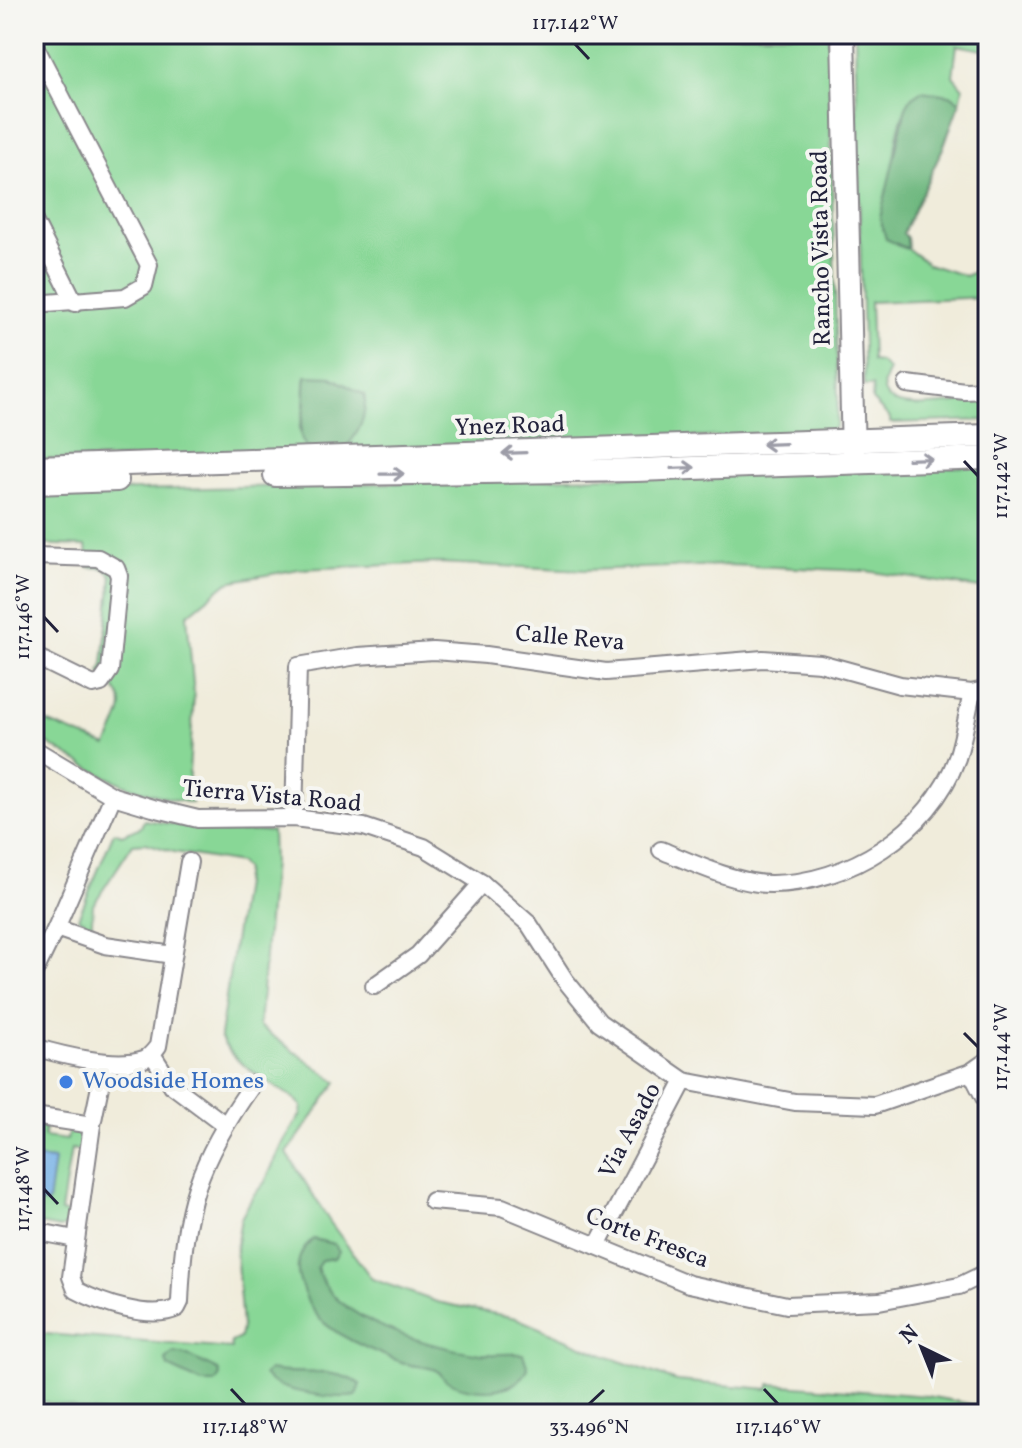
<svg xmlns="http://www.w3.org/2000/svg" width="1022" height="1448" font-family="Vollkorn,serif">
  <rect width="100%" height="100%" fill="#f6f6f2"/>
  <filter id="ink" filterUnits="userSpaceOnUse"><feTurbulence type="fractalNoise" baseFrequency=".0125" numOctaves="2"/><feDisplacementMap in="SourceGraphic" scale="16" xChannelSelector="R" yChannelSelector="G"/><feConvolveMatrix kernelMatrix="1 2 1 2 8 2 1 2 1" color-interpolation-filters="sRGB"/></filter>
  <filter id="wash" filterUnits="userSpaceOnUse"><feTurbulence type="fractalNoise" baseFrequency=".006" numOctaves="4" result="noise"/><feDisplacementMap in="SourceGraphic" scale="32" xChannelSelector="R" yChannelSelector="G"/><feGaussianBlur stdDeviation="1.8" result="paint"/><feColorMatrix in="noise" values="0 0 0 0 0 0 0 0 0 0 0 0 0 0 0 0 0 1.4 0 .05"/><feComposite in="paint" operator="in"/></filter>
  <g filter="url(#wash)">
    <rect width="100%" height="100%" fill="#f0ecdb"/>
    <g fill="#88d796" stroke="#557c68" stroke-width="2">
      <polygon points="34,34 828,34 838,399 836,426 829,432 343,451 305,383 304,409 299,429 313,455 34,460"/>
      <path d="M 855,34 L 985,34 L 988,51 L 957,45 L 953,76 L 963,88 L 960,102 L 950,95 L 912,97 C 886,137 895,200 896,245 L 908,249 L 928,264 L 965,276 L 974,272 L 988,275 L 988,297 L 870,302 L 872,361 L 880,362 L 889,370 C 858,425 965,400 988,399 L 988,420 L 890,423 L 890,418 L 872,400 L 873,386 L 864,386 Z"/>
      <path d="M 988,466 L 988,587 L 980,588 L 866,571 L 727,565 L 585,570 L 438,563 L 299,569 L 228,582 L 187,615 L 194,695 L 188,787 L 192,803 C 126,792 90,770 34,735 L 34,717 L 107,746 C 123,706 133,705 100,672 L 103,664 L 112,576 L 104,568 L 88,567 L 86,546 L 34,544 L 34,493 Z"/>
      <path d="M 144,820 L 224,832 L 272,831 L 273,862 L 259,1026 L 337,1082 L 287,1153 L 330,1222 L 372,1279 L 437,1302 L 516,1318 L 608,1357 L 677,1381 L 768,1389 L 770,1384 L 927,1396 L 988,1407 L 988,1414 L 105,1414 L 34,1400 L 34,1333 L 232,1349 L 231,1342 L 240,1338 L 242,1327 L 236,1248 L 241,1218 L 253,1196 L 265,1182 L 284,1141 L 301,1114 L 302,1106 L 296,1100 C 270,1082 234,1066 220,1036 L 245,870 L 239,863 L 174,852 L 146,843 L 133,844 L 93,905 L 91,935 L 85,934 L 88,928 L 84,920 L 78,918 L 114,832 L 122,835 L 141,827 Z"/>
      <polygon points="34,1125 45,1127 44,1137 67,1140 69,1130 81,1135 83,1140 81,1151 71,1149 61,1212 73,1215 67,1226 60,1228 34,1223"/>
    </g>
    <g fill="#6eb87f" stroke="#486d5d" stroke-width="2">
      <polygon points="921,91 950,95 960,102 943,148 903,233 907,238 908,249 886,239 880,218 906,107 912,97"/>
      <path d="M 306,376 L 331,377 L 365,395 C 366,420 359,433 343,451 L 313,455 C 295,436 301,432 304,409 C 306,398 304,387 306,376 Z"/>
      <path d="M 313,1239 L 334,1244 L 339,1251 L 334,1258 L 322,1260 L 317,1267 C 330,1321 432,1347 480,1354 C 494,1355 509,1353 523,1354 L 528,1369 C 515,1396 469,1394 446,1380 C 442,1377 441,1373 437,1371 C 429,1366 416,1367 407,1364 C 382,1355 338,1338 320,1319 C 311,1309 304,1295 300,1282 C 294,1264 300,1251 313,1239 Z"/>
      <path d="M 174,1353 C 190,1354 203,1364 218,1370 L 220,1376 L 215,1383 L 202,1383 L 168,1367 L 166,1360 Z"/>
      <path d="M 269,1370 C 300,1376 333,1366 360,1384 L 356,1396 C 335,1399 277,1393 264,1375 Z"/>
    </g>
    <polygon fill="#74b0e6" stroke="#4b6990" stroke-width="2" points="35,1158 54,1160 48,1203 34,1202"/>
  </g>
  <g filter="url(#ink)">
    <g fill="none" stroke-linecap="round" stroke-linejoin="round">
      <g stroke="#89878b" stroke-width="20">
        <g id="street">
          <polyline points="34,44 149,265 144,286 125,297 34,304"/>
          <polyline points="34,221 75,303"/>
          <polyline points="907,384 965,391 988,390"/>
          <polyline points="34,556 98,558 116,568 119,576 110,670 101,683 93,685 34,656"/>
          <polyline points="34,749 113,796 153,808 198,819 294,818 364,827 424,847 482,883 529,924 565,980 599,1022 684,1081 795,1102 875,1105 971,1072 988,1060"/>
          <polyline points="294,818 298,666 357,656 434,651 486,655 606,672 763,659 820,663 900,685 972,693 988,689"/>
          <path d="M 661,850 C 692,863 738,884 771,884 C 848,884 930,832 957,758 C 964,737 967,714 972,693"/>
          <polyline points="56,928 105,945 173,955"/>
          <polyline points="34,973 56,928 113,796"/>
          <polyline points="374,986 418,955 482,883"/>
          <path d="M 34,1047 C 61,1055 116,1069 144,1059 C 150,1057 154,1051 158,1046 L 189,862"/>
          <polyline points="152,1054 172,1085 224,1124"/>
          <path d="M 105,1062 L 92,1125 L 71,1277 L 76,1290 C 100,1303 151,1321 177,1308 L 180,1302 C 184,1207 197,1162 253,1084"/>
          <polyline points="971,1072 988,1105"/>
          <polyline points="34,1116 92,1125"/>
          <polyline points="432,1201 502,1207 689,1284 787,1305 879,1301 959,1286 988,1272"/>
          <polyline points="34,1231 75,1239"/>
          <polyline points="597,1246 684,1081"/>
        </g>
      </g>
      <g stroke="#89878b" stroke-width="26">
        <g id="secondary">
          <polyline points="843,34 853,456"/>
          <polyline points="34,467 988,436"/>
          <polyline points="275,475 636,470 988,458"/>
          <polyline points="34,483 117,480"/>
        </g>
      </g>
      <use href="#street" stroke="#fff" stroke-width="16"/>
      <use href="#secondary" stroke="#fff" stroke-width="22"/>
    </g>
    <defs><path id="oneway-shaft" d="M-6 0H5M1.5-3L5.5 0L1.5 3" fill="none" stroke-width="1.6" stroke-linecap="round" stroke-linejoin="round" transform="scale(2)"/></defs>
    <g stroke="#9c9ca7">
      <use href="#oneway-shaft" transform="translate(774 444) rotate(178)"/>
      <use href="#oneway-shaft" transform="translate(514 453) rotate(178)"/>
      <use href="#oneway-shaft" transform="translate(920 459) rotate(-2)"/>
      <use href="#oneway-shaft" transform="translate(683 468) rotate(-2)"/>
      <use href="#oneway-shaft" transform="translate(392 474) rotate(-1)"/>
    </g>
  </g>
  <path fill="none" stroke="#22223b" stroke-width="3" d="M 575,44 L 589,59M 964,461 L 978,476M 44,617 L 58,632M 964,1033 L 978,1047M 44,1189 L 58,1204M 231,1389 L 245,1404M 764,1389 L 778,1404M 589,1404 L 604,1390"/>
  <circle fill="#3f7fe0" stroke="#f6f6f2" stroke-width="3" cx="66" cy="1082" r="8"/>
  <g text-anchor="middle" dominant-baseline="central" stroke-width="8" stroke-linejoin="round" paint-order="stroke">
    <g font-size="24" fill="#22223b" stroke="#f6f6f2">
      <text transform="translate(822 248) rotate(-91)">Rancho Vista Road</text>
      <text transform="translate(510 427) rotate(-2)">Ynez Road</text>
      <text transform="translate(570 639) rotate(5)">Calle Reva</text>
      <text transform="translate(272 797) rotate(5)">Tierra Vista Road</text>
      <text transform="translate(631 1131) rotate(-62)">Via Asado</text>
      <text transform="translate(647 1239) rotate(21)">Corte Fresca</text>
    </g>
    <g font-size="24" fill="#366cbe" stroke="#f6f6f2" text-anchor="start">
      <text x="82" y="1082">Woodside Homes</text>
    </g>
  </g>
  <rect width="1022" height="1448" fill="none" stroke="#f6f6f2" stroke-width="88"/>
  <g transform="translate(922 1348) rotate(317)" stroke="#f6f6f2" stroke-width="6" paint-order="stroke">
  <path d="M0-6L14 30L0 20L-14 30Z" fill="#22223b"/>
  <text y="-12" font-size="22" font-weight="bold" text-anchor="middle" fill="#22223b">N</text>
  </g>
  <rect x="44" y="44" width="934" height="1360" fill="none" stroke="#22223b" stroke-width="3"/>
  <g font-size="20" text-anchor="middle" fill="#22223b">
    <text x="575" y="29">117.142°W</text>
    <text transform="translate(1000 476) rotate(-90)" y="7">117.142°W</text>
    <text transform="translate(22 617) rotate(-90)" y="7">117.146°W</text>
    <text transform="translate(1000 1047) rotate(-90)" y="7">117.144°W</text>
    <text transform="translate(22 1189) rotate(-90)" y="7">117.148°W</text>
    <text x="245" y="1433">117.148°W</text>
    <text x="589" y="1433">33.496°N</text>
    <text x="778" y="1433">117.146°W</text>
  </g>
</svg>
